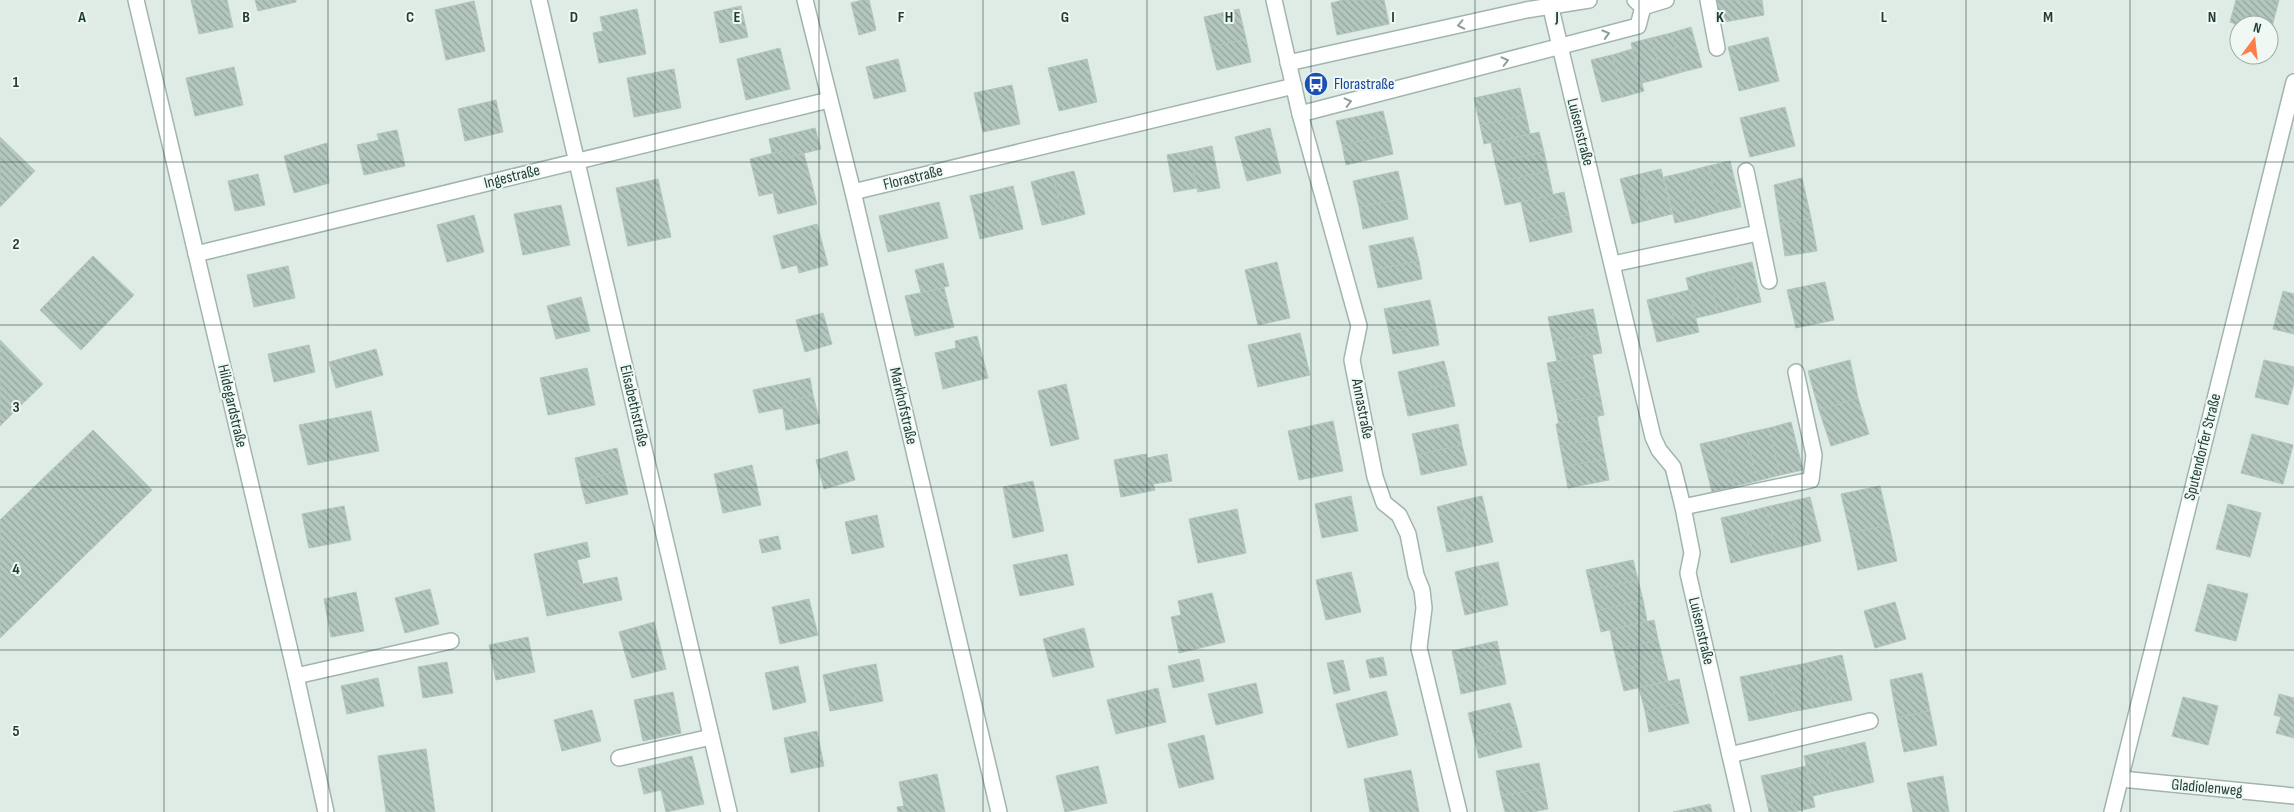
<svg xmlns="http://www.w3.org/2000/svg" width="2294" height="812" font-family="'Sofia Sans Condensed',sans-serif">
  <defs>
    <pattern id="building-back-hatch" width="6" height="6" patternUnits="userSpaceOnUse" patternTransform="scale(1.25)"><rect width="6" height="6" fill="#b4c7bf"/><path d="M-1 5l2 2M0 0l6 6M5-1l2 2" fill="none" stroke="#92a39c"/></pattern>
  </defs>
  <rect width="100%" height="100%" fill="#dfece6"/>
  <g fill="url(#building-back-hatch)" stroke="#b1c6be">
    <polygon points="191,0 227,0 233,27 199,34"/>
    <polygon points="255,0 296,0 296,2 258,11"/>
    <polygon points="862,0 869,0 876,30 859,35 851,3"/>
    <polygon points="1343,0 1384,0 1389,24 1337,35 1331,3"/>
    <polygon points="1715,0 1762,0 1764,15 1719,23"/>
    <polygon points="2236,0 2279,0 2270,34 2269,25 2239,25 2239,38 2235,37 2238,25 2230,22"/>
    <polygon points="474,1 485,51 446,60 435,10"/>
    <polygon points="741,6 748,37 720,43 714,12"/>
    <polygon points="637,9 646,54 599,63 593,33 603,31 600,17"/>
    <polygon points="1239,9 1246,39 1211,47 1204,17"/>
    <polygon points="1691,27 1702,67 1682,72 1671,33"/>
    <polygon points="1671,33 1682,72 1662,78 1651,38"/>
    <polygon points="1768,37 1779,81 1739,91 1728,47"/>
    <polygon points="1651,38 1662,78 1642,83 1631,43"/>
    <polygon points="1246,39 1251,62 1217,70 1211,47"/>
    <polygon points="780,48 790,89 746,100 737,59"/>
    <polygon points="1632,49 1644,91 1623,97 1612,55"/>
    <polygon points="1612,55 1623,97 1602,102 1591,60"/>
    <polygon points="898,59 906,91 874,99 866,67"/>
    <polygon points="1087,59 1097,102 1059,111 1048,68"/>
    <polygon points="234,67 243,105 195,116 186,78"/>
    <polygon points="674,69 681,108 634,117 627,78"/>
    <polygon points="1012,85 1020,124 983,132 974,93"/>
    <polygon points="1520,88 1526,115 1480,125 1474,98"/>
    <polygon points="496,100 503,132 465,141 458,109"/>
    <polygon points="1785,107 1795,146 1750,157 1740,118"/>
    <polygon points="1383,111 1389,135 1342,145 1336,121"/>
    <polygon points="1526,115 1530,134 1484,144 1480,125"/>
    <polygon points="815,128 821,149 788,157 786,150 772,153 769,139"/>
    <polygon points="1270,128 1281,173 1247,181 1235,137"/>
    <polygon points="397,130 405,166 364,175 357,145 379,140 377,134"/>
    <polygon points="1539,132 1544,152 1495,162 1491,143"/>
    <polygon points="1389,135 1393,154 1346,165 1342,145"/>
    <polygon points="0,137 35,171 0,207"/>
    <polygon points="327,143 329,183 294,193 284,156"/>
    <polygon points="1212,146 1220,188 1198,192 1189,151"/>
    <polygon points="786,150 788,157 804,154 817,204 778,214 773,193 759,196 750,159"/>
    <polygon points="1189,151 1197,188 1174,192 1167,155"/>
    <polygon points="1544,152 1548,171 1500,182 1495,162"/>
    <polygon points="1730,161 1741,207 1719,212 1708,166"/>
    <polygon points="1708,166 1719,212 1697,218 1686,172"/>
    <polygon points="1661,169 1672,214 1652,219 1640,174"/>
    <polygon points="1074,171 1085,214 1064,220 1053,176"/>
    <polygon points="1398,171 1404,198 1359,207 1353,181"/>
    <polygon points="1548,171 1553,195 1505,205 1500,182"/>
    <polygon points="1686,172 1697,218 1675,223 1664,177"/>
    <polygon points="258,174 265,205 235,211 228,181"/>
    <polygon points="1640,174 1652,219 1632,224 1620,179"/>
    <polygon points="1053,176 1064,220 1042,225 1031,182"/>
    <polygon points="1802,178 1811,218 1780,223 1774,185"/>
    <polygon points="658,179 671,237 628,246 616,188"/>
    <polygon points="1013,186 1023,229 1002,234 992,191"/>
    <polygon points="992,191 1002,234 980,239 970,196"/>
    <polygon points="1564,192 1569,215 1526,225 1521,202"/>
    <polygon points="1404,198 1408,219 1363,229 1359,207"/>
    <polygon points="939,202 948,238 888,252 879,216"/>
    <polygon points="561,205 570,245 523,255 514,214"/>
    <polygon points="474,215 484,252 447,262 437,225"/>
    <polygon points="1569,215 1572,232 1530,242 1526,225"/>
    <polygon points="1811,218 1817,251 1785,256 1780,223"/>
    <polygon points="817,224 828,265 799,273 797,265 782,269 773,236"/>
    <polygon points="1413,237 1419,261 1374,270 1369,246"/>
    <polygon points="93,256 134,295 81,350 40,310"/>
    <polygon points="1419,261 1422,279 1378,288 1374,270"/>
    <polygon points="1277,262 1290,318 1258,325 1245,270"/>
    <polygon points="1752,262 1761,302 1740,307 1730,267"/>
    <polygon points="943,263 949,286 921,293 915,270"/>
    <polygon points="288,266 295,298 254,307 247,275"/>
    <polygon points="1730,267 1740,307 1718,313 1708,272"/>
    <polygon points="1708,272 1718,313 1696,318 1686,278"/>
    <polygon points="1825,282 1834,320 1796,328 1787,290"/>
    <polygon points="944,288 954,327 915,336 905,296"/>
    <polygon points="1689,290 1699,332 1678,337 1668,295"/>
    <polygon points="2283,291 2294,294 2294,334 2273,329"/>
    <polygon points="1668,295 1678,337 1657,342 1647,300"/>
    <polygon points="581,297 590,331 556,339 547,306"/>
    <polygon points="1430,300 1435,323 1389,332 1384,309"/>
    <polygon points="1593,309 1598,333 1553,342 1548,317"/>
    <polygon points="823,313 832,344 805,352 796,320"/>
    <polygon points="1435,323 1439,345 1393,354 1389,332"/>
    <polygon points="1300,333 1310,375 1258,387 1248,345"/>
    <polygon points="1598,333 1602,353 1557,361 1553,342"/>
    <polygon points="977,336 988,378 943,389 935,353 956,348 955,341"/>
    <polygon points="0,340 43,384 17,409 0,391"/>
    <polygon points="309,345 315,372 274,382 268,354"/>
    <polygon points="376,349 383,375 336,388 329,362"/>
    <polygon points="1592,354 1596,375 1551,384 1547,363"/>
    <polygon points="1850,360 1858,398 1819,410 1808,371"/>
    <polygon points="2264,360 2294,367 2294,383 2288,405 2255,397"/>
    <polygon points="1444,361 1450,384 1403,394 1398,372"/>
    <polygon points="587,368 595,405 548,415 540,378"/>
    <polygon points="1596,375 1600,395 1555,404 1551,384"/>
    <polygon points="810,378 813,395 782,403 783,408 759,413 753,390"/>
    <polygon points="1066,384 1079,439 1051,446 1038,391"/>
    <polygon points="1450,384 1455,406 1408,416 1403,394"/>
    <polygon points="0,391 17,409 0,426"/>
    <polygon points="813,395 820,423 786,430 782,403"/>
    <polygon points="1600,395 1604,415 1559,424 1555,404"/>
    <polygon points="1858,398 1869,434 1831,446 1819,410"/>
    <polygon points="371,411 379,451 308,465 299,425"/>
    <polygon points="1597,416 1601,438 1560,446 1556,424"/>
    <polygon points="1333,421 1343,471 1299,480 1288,431"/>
    <polygon points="1791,422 1803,470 1780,475 1769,428"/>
    <polygon points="1458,424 1462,445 1417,455 1412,434"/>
    <polygon points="1769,428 1780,475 1757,481 1746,433"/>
    <polygon points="93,430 152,490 0,638 0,520"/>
    <polygon points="1746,433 1757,481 1735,486 1723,439"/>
    <polygon points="2252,434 2293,445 2283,484 2241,473"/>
    <polygon points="1601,438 1605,459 1564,467 1560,446"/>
    <polygon points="1723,439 1735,486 1712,492 1700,444"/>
    <polygon points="1462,445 1467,465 1421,475 1417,455"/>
    <polygon points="617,448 622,470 580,481 575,458"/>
    <polygon points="847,451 855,480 824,489 816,460"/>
    <polygon points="1146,454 1147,458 1167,454 1172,481 1153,484 1155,490 1121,497 1114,460"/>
    <polygon points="1605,459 1609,480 1568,488 1564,467"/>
    <polygon points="752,465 761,505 723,513 714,474"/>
    <polygon points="622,470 628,494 586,504 580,481"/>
    <polygon points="1033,481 1044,531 1013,538 1003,487"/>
    <polygon points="1880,486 1889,525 1850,533 1841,494"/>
    <polygon points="1351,496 1358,531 1322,538 1315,504"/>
    <polygon points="1482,496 1493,542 1471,547 1460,501"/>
    <polygon points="1810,497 1821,541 1798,547 1788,502"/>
    <polygon points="1460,501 1471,547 1447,552 1437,507"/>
    <polygon points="1788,502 1798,547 1776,552 1766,507"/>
    <polygon points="2228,504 2261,513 2250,557 2216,549"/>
    <polygon points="344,506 351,540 309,548 302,514"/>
    <polygon points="1766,507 1776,552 1754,557 1743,513"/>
    <polygon points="1237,509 1246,553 1198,563 1189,519"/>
    <polygon points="1743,513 1754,557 1731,563 1721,518"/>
    <polygon points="877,515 884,547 852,554 845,522"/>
    <polygon points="1889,525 1897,561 1858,570 1850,533"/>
    <polygon points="778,536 781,549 762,553 759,540"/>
    <polygon points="587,542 590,557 577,560 583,584 617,577 622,600 547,616 534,554"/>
    <polygon points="1067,554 1074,585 1020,596 1013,565"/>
    <polygon points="1633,560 1638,580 1591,590 1586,570"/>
    <polygon points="1498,562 1508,605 1486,610 1475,567"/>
    <polygon points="1475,567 1486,610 1465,615 1455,572"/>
    <polygon points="1351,572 1361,612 1326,620 1316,580"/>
    <polygon points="1638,580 1643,600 1596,611 1591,590"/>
    <polygon points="2208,584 2248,594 2236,641 2195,631"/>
    <polygon points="430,589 439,624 405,633 395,598"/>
    <polygon points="356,592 364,631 331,637 324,599"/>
    <polygon points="1212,593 1225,642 1179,653 1171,617 1181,615 1178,601"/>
    <polygon points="809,599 818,635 780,644 772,607"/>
    <polygon points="1643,600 1647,621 1601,632 1596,611"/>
    <polygon points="1895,602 1906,639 1875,648 1864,611"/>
    <polygon points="1654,620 1658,640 1614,650 1610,630"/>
    <polygon points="654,622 666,669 632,678 619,632"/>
    <polygon points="1084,628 1094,667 1053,677 1043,639"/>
    <polygon points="528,637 535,672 496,680 489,645"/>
    <polygon points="1658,640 1663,660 1619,671 1614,650"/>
    <polygon points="1497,641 1502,664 1457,674 1452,651"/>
    <polygon points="1842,655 1852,700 1832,704 1823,659"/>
    <polygon points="1383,657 1387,675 1370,678 1366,660"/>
    <polygon points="1199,659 1204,681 1173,688 1168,666"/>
    <polygon points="1823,659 1832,704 1813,708 1803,664"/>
    <polygon points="1343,660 1350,690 1334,694 1327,663"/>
    <polygon points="1663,660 1668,681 1624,691 1619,671"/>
    <polygon points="447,662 453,693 423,698 418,667"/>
    <polygon points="876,664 883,701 857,706 849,669"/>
    <polygon points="1502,664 1506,684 1461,694 1457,674"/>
    <polygon points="1803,664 1813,708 1796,711 1787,667"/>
    <polygon points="798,666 806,702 773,710 765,673"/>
    <polygon points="1787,667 1796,711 1778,715 1769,671"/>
    <polygon points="849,669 857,706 830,711 823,675"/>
    <polygon points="1769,671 1778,715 1749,721 1740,677"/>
    <polygon points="1922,673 1930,711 1897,718 1890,680"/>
    <polygon points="378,678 384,706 347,714 341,686"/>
    <polygon points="1679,679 1684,702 1645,711 1639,688"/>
    <polygon points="1256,683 1263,713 1216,725 1208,694"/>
    <polygon points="1158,688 1166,722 1116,734 1107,700"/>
    <polygon points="1386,691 1398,735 1348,748 1336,704"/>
    <polygon points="673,692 681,733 643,741 634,700"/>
    <polygon points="2279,694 2294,698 2294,738 2276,733 2281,717 2274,715"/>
    <polygon points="2183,697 2218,706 2208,745 2172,736"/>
    <polygon points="1684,702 1689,723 1649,732 1645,711"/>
    <polygon points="1510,703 1517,727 1474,737 1468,713"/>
    <polygon points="592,710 601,741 562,751 554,720"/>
    <polygon points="1930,711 1937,745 1904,752 1897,718"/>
    <polygon points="1517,727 1522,747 1479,758 1474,737"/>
    <polygon points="817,731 824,766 791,773 784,738"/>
    <polygon points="1204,735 1214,779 1179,788 1168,744"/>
    <polygon points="1865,742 1874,782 1854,787 1845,747"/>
    <polygon points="1845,747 1854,787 1834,791 1825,751"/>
    <polygon points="426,749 435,812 386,812 378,756"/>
    <polygon points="1825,751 1834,791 1813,796 1804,756"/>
    <polygon points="692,756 704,804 666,812 661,790 644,794 638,769"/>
    <polygon points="1539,763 1544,788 1501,796 1496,771"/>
    <polygon points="1098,766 1107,803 1065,812 1056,776"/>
    <polygon points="1806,766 1815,807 1794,812 1785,771"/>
    <polygon points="1411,770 1419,812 1370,812 1364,779"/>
    <polygon points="1785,771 1794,812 1769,812 1761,776"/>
    <polygon points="937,774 945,812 898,812 897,807 904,806 899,782"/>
    <polygon points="1943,776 1949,812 1913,812 1907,783"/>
    <polygon points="1544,788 1548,809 1532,812 1505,812 1501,796"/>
    <polygon points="1710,804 1712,812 1673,812"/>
  </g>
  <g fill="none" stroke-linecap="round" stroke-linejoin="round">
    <g stroke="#a1b4ae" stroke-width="18">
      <g id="minor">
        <polyline points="136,0 296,676 326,812"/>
        <polyline points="539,0 729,812"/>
        <polyline points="805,0 853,192 999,812"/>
        <polyline points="1274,0 1300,114 1359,326 1352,360 1375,477 1384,503 1399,515 1408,534 1416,575 1422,590 1424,608 1419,648 1459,812"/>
        <polyline points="1549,0 1653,437 1659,450 1673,467 1683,507 1692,553 1688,573 1743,812"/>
        <polyline points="1708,0 1717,48"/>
        <polyline points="1643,7 1666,0"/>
        <polyline points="1288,63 1526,10 1589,0"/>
        <polyline points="1300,114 1638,26 1643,7 1635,0"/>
        <polyline points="1746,171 1769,281"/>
        <polyline points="853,192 1294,86"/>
        <polyline points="196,254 829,100"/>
        <polyline points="1613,264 1758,233"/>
        <polyline points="1683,507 1811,480 1814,455 1796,372"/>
        <polyline points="296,676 451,641"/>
        <polyline points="1730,755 1870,721"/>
        <polyline points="619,758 711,737"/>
        <polyline points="2121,779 2294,796"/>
        <polyline points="2112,812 2294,82"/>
      </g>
    </g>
    <use href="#minor" stroke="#fff" stroke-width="15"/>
  </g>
  <defs><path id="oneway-chevron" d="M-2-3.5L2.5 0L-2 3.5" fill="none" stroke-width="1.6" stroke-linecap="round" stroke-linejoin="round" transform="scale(1.25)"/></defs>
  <g stroke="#8e9e9a">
    <use href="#oneway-chevron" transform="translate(1461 25) rotate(168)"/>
    <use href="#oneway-chevron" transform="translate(1606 34) rotate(-16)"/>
    <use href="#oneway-chevron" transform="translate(1505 61) rotate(-14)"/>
    <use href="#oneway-chevron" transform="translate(1348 102) rotate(-14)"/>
  </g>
  <path fill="none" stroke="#1e3d36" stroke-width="1" stroke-opacity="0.55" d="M 164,0 L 164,812M 328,0 L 328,812M 492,0 L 492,812M 655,0 L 655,812M 819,0 L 819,812M 983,0 L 983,812M 1147,0 L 1147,812M 1311,0 L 1311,812M 1475,0 L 1475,812M 1639,0 L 1639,812M 1802,0 L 1802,812M 1966,0 L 1966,812M 2130,0 L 2130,812M 0,162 L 2294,162M 0,325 L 2294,325M 0,487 L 2294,487M 0,650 L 2294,650"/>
  <defs>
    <g id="bus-disc" transform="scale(1.25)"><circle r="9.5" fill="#1a4fb4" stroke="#f0f8f4"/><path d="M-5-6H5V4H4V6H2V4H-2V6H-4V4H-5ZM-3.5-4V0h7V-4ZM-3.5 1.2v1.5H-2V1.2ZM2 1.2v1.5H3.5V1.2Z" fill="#fff"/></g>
  </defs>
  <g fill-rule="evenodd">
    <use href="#bus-disc" x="1316" y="84"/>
  </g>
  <g text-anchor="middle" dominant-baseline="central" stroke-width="4" stroke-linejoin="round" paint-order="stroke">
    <g font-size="16" fill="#164399" stroke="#f0f8f4" text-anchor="start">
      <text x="1334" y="84">Florastraße</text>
    </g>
    <g font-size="16" fill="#1e3d36" stroke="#f0f8f4">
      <text transform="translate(1580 132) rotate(76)">Luisenstraße</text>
      <text transform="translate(512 177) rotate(-14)">Ingestraße</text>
      <text transform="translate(913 178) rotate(-14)">Florastraße</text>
      <text transform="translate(232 406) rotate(77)">Hildegardstraße</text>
      <text transform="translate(634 406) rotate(77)">Elisabethstraße</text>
      <text transform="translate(903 406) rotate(77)">Markhofstraße</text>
      <text transform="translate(1362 409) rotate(79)">Annastraße</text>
      <text transform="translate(2203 447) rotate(-76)">Sputendorfer Straße</text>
      <text transform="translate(1701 631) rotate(77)">Luisenstraße</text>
      <text transform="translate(2207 788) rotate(5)">Gladiolenweg</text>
    </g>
  </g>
  <g font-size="16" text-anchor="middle" font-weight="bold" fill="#1e3d36" stroke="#f0f8f4" stroke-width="4" stroke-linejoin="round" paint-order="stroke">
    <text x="82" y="22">A</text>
    <text x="246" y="22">B</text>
    <text x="410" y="22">C</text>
    <text x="574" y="22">D</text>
    <text x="737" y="22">E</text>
    <text x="901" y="22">F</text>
    <text x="1065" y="22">G</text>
    <text x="1229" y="22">H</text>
    <text x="1393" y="22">I</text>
    <text x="1557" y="22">J</text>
    <text x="1720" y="22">K</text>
    <text x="1884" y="22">L</text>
    <text x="2048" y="22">M</text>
    <text x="2212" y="22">N</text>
    <text x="16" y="87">1</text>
    <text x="16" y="249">2</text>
    <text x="16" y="412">3</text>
    <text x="16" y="574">4</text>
    <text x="16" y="736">5</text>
  </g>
  <g transform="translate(2254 40) rotate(15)"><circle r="24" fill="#f0f8f4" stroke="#9cada8"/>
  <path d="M0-4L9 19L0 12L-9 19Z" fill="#fe7d4b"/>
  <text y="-8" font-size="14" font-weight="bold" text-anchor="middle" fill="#1e3d36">N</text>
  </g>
</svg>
